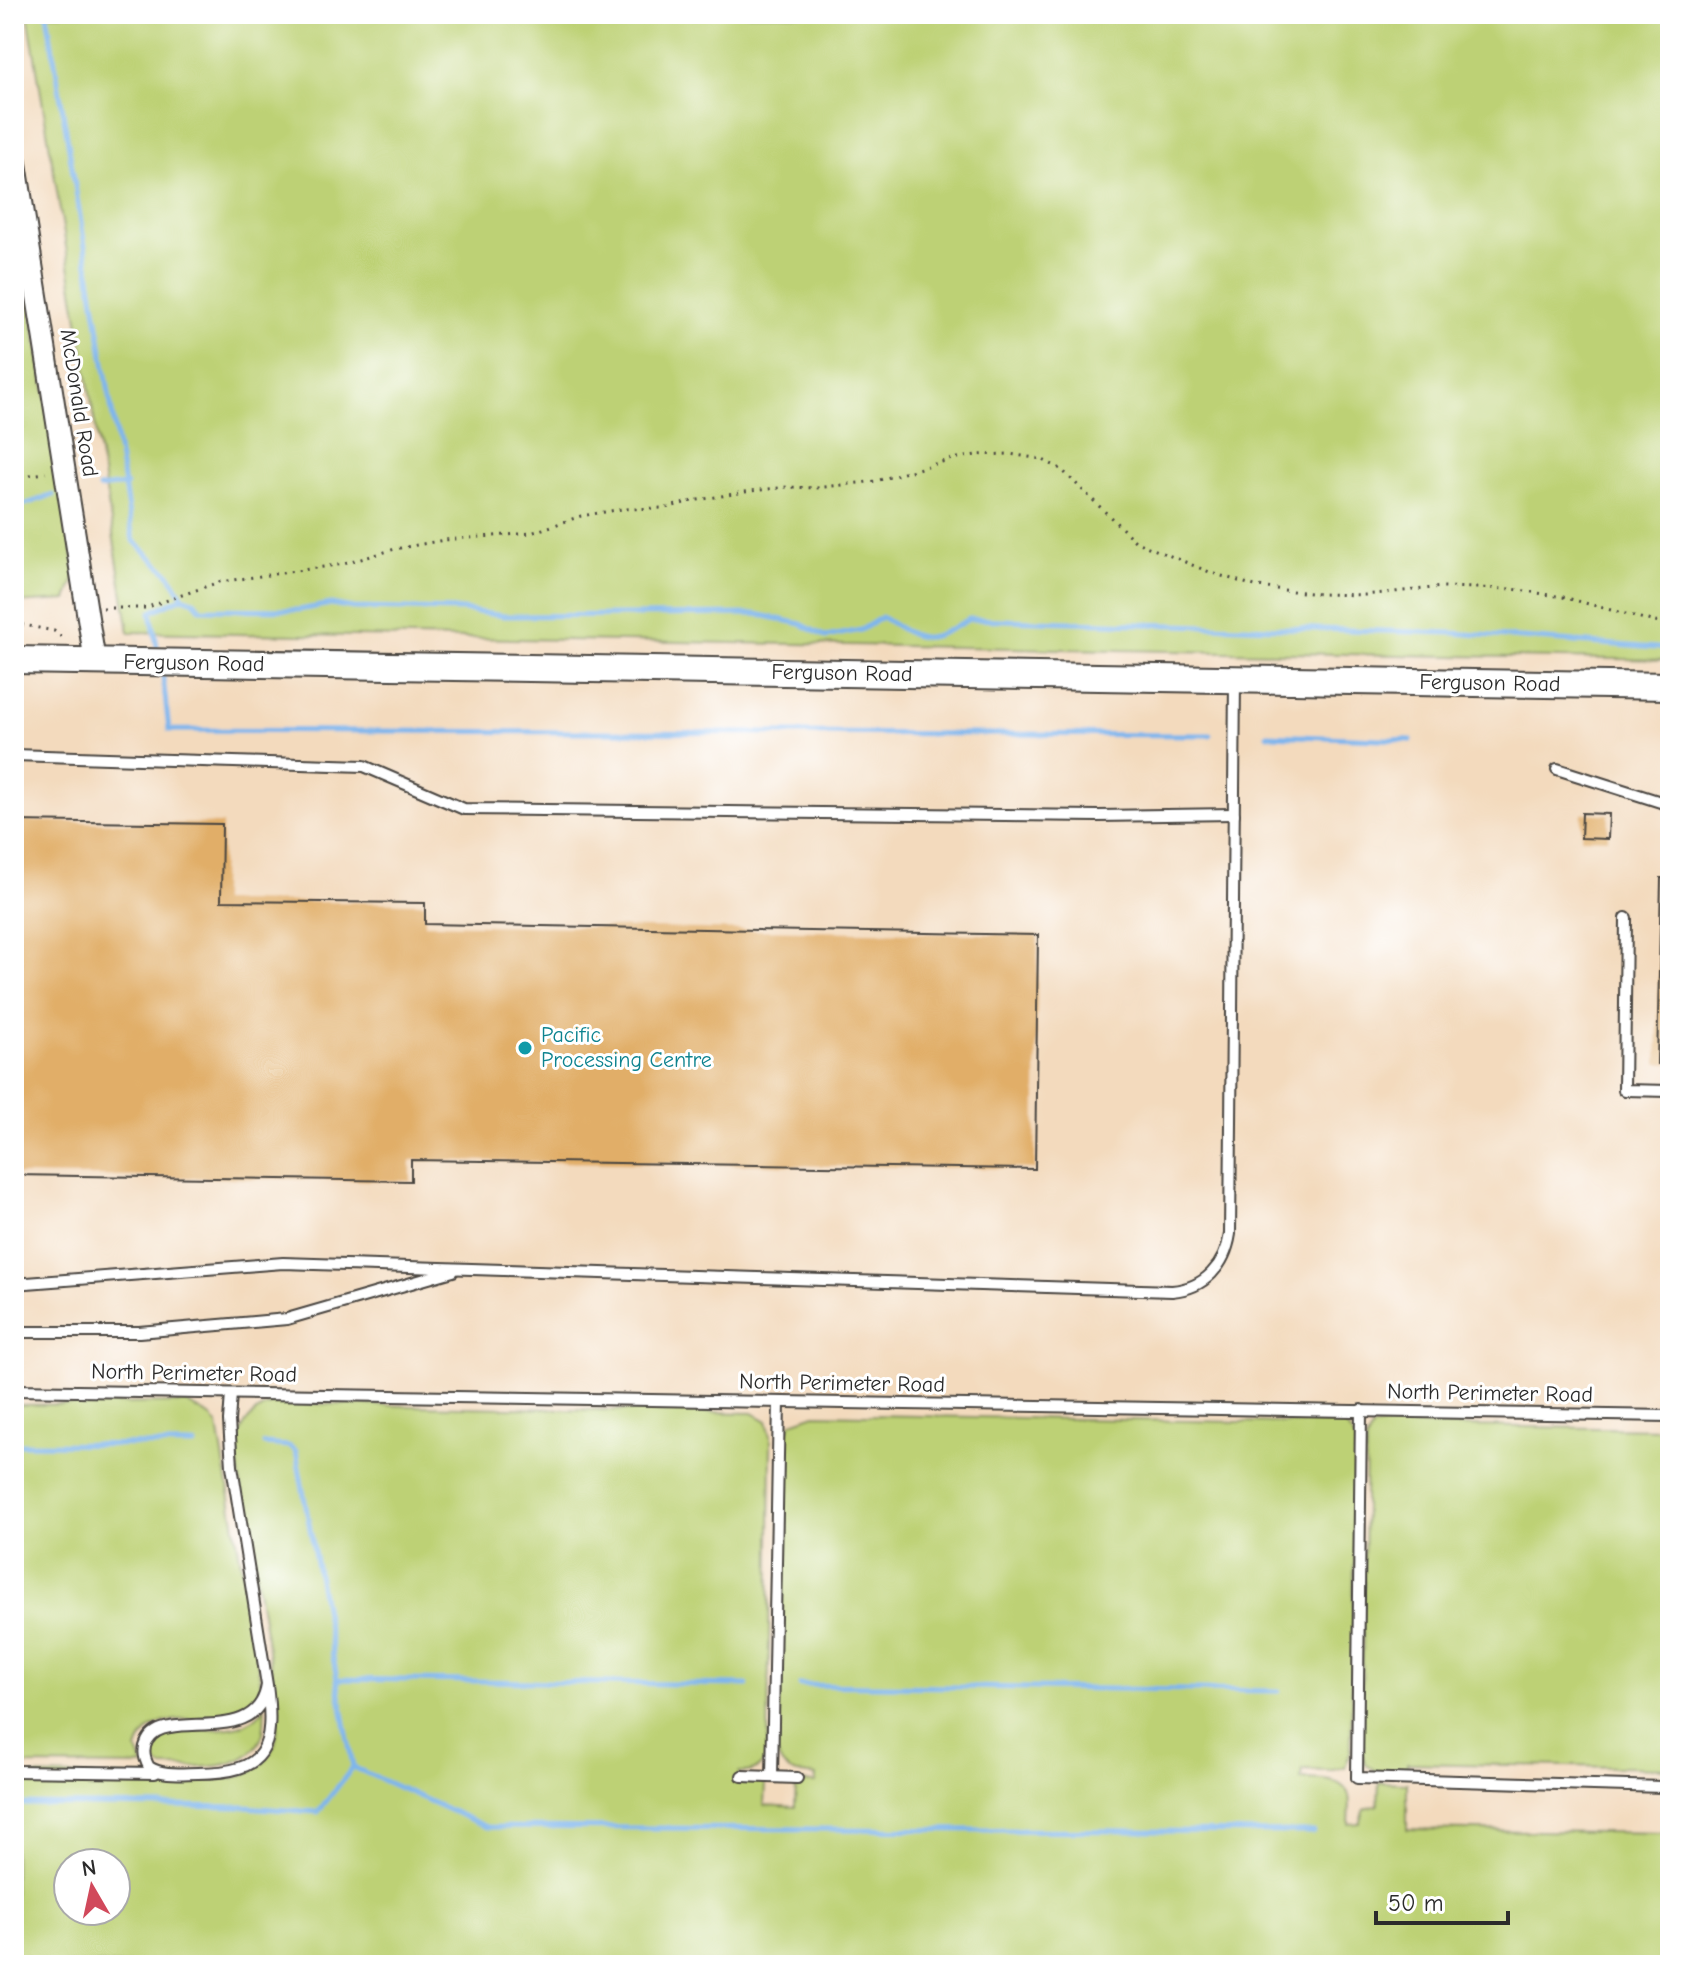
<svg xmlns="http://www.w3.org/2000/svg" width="1684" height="1979" font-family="'Comic Neue',sans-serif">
  <rect width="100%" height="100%" fill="#fff"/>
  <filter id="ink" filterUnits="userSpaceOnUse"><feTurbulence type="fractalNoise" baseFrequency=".0125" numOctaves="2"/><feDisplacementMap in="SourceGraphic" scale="16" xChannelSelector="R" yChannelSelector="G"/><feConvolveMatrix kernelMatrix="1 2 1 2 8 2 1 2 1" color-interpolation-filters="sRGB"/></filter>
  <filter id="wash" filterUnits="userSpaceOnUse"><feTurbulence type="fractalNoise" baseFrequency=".006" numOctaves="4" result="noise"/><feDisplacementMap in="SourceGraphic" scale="32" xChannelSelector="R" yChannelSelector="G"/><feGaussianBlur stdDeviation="1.8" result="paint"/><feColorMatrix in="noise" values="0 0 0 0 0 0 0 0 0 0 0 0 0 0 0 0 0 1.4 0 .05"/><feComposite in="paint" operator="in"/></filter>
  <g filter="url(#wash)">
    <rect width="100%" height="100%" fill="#f3dabd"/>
    <g fill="#bdd175" stroke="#747e50" stroke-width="2" fill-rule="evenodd">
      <polygon points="28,14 1670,14 1670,660 129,632"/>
      <polygon points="14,208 76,575 67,600 14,603"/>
      <path d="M 186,1403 L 210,1416 L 218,1426 L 261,1684 C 255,1750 154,1688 137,1750 L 143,1766 L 14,1765 L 14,1405 Z"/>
      <path d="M 273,1403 L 753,1413 L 767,1421 L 771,1436 L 768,1752 C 763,1768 755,1773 739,1772 L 738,1782 L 765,1783 L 764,1805 L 795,1807 L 796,1782 L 815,1783 L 816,1776 C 798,1773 783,1774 777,1753 L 785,1436 L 792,1422 L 815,1414 L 1344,1424 L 1356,1440 L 1351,1750 L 1345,1767 L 1329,1771 L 1302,1770 L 1301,1779 C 1317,1780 1344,1777 1349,1796 C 1351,1804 1349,1815 1349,1824 L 1360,1823 L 1365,1809 L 1378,1805 L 1379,1782 L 1407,1783 L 1407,1829 L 1670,1833 L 1670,1965 L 14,1965 L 14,1775 L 232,1778 C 280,1766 281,1736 275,1693 L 236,1454 C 239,1428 248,1413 273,1403 ZM 68,1863 L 116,1863 L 116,1911 L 68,1911 Z"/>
      <polygon points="1380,1425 1670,1429 1670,1768 1407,1763 1407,1773 1378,1772 1365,1763 1361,1750 1366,1441 1373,1427"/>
      <path d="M 265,1707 C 264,1715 265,1725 263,1733 C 251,1774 194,1767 162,1767 C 147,1760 145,1740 163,1734 C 194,1722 242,1742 265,1707 Z"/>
    </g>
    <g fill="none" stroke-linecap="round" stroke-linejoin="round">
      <g stroke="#7eb5ed" stroke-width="5">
        <polyline points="47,14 133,540 169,574 183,597 151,612 157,646"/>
        <polyline points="99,488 126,485"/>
        <polyline points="14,508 53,495"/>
        <path d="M 183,597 L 194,601 L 201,609 L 299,610 L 331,604 L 353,608 L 462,610 L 504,616 L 756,614 L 801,624 L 826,637 L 861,630 L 882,617 C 923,644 926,643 969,619 L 1453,633 L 1670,649"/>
        <polyline points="163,678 169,730 1210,735"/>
        <polyline points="1267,735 1411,740"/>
        <polyline points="14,1444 195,1445"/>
        <polyline points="264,1444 289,1446 296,1451 337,1679 747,1685"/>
        <polyline points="337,1679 353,1767 487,1827 1314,1832"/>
        <polyline points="800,1685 1279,1691"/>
        <polyline points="14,1804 244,1807 318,1812 353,1767"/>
      </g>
    </g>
    <g id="blocks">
      <g fill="#e1ae68">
        <polygon points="1582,813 1609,814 1608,839 1581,838"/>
        <polygon points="14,821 222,824 221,901 425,903 425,924 1038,935 1035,1169 411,1160 411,1181 14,1175"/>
        <polygon points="1661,878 1670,878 1670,1064 1657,1064"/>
      </g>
    </g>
  </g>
  <g filter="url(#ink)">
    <use href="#blocks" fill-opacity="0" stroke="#494541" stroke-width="2"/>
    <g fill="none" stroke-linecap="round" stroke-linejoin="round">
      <g stroke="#494541" stroke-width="14">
        <g id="service">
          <polyline points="14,755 364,766 464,809 1098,816 1234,814"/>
          <polyline points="1557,769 1670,805"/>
          <polyline points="1626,918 1624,1090 1670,1091"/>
          <path d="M 14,1284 L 283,1263 L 1172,1291 C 1205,1288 1225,1266 1230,1234 L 1235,680"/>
          <polyline points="14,1332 139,1332 287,1319 453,1271"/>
          <polyline points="14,1390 1670,1416"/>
          <path d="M 231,1394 L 229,1421 L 232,1466 L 267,1685 C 275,1748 267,1773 198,1773 C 182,1773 163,1776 149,1767 C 138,1748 148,1730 170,1727 C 205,1721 260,1734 267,1685"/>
          <polyline points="1361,1410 1357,1778 1663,1787"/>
          <polyline points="14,1771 155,1773"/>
          <polyline points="742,1776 797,1778"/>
          <polyline points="772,1777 779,1402"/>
        </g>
      </g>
      <g stroke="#494541" stroke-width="24">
        <polyline id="minor" points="14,151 95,662"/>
      </g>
      <g stroke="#494541" stroke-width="30">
        <polyline id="tertiary" points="14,660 1670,686"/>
      </g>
      <g stroke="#494541" stroke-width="3" stroke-dasharray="2 6" stroke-linecap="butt">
        <polyline points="14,477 46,473"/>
        <polyline points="103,608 145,608 219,582 344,564 395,549 444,540 531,533 581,516 622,509 666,508 692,501 751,491 787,487 816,488 876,481 952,459 976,455 1010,454 1041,459 1061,469 1136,542 1212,573 1258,587 1319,594 1365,595 1443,587 1513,589 1563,597 1670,626"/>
        <polyline points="14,623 54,631 63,638"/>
      </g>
      <use href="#service" stroke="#fff" stroke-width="10"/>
      <use href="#minor" stroke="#fff" stroke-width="20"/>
      <use href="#tertiary" stroke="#fff" stroke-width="26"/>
    </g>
  </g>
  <circle fill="#0f9aa8" stroke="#fff" stroke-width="3" cx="525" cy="1048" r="8"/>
  <g text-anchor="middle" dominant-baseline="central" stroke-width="6" stroke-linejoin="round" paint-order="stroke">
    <g font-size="22" fill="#2b2b2b" stroke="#fff">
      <text transform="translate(79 403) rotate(81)">McDonald Road</text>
      <text transform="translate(194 663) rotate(1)">Ferguson Road</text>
      <text transform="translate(842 673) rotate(1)">Ferguson Road</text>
      <text transform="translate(1490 683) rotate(1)">Ferguson Road</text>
      <text transform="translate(194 1373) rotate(1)">North Perimeter Road</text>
      <text transform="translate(842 1383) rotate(1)">North Perimeter Road</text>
      <text transform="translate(1490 1393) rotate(1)">North Perimeter Road</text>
    </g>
    <g font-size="22" fill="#0d838f" stroke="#fff" text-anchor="start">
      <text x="541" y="1035">Pacific<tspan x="541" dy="25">Processing Centre</tspan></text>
    </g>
  </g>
  <rect width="1684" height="1979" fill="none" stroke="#fff" stroke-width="48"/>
  <g transform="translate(92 1887) rotate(351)"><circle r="38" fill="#ffffff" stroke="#aaaaaa" stroke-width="2"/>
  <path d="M0-6L14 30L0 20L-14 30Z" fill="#d1495b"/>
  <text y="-12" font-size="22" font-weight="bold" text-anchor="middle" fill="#2b2b2b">N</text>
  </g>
  <path d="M1376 1911v12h132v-12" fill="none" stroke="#2b2b2b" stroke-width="4"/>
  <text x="1388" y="1911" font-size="24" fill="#2b2b2b" stroke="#ffffff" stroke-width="6" paint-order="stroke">50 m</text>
</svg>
